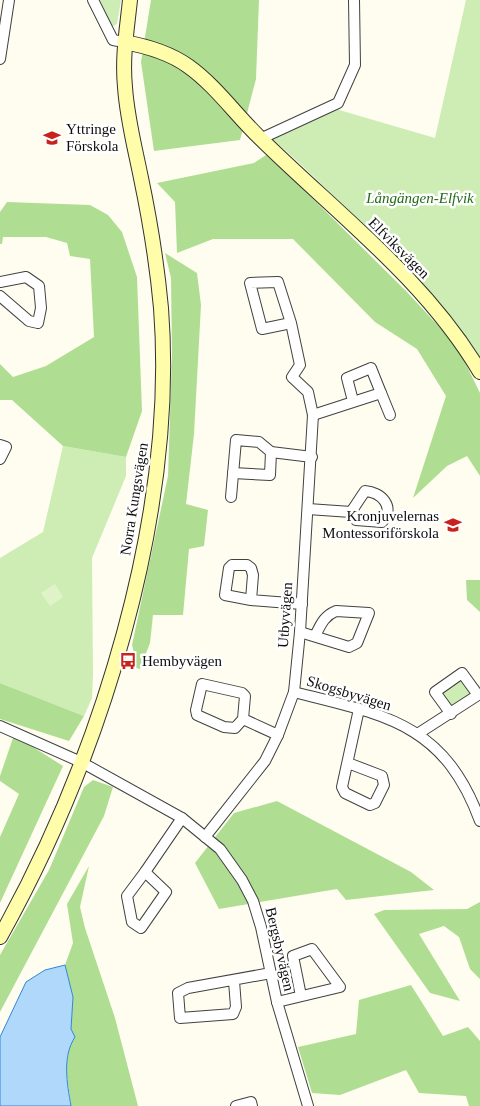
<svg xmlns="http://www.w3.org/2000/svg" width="480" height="1106" font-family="Georgia,serif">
  <rect width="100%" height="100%" fill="#fffdef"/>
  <g fill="#cdedb5">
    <polygon points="100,0 121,0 117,24 111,27"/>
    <path d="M 466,0 L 480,0 L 480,365 C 412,284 347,201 265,133 L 329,107 L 435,138 Z"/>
    <polygon points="63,446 126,457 126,476 92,558 93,675 92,698 84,716 0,683 0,558 43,532"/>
    <path d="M 458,680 L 463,681 L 471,690 L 470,696 L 454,708 C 447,705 442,701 442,693 Z"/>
  </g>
  <g fill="#afde93">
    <polygon points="151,0 259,0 256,79 240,140 154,151 141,62"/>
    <polygon points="266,155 299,185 406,291 457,346 480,393 480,476 467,456 447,466 413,498 446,396 417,349 375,322 293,239 213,239 177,253 175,202 157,183 254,163"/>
    <polygon points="7,202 90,205 108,215 122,232 137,277 142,411 126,457 63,446 12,400 0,400 0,364 13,377 46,366 94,337 90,259 70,256 67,243 46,237 3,237 2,244 0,244 0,212"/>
    <polygon points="165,253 197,273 201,305 194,434 186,504 208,510 204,546 189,549 183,615 153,615 150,643 140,669 133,667 135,656 132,645 168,476 172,355 171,278"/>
    <polygon points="466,580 480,580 480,612 467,600"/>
    <polygon points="0,683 84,716 69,741 0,719"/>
    <polygon points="14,735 63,766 0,903 0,837 19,794 0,781 0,776"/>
    <polygon points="93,780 113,787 104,816 0,1012 0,955 49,870 84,787"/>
    <polygon points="277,801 411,872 434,890 346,900 337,889 219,909 195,863 234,813"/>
    <polygon points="89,866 80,907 85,928 115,1018 138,1106 71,1106 66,1068 70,1044 73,997 65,965 73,943 67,904"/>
    <polygon points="480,902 480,979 470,969 459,937 444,926 419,934 460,1001 430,993 374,914 384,910 467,909"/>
    <polygon points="411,985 443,1036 468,1027 480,1041 480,1106 469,1106 466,1096 419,1093 406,1070 340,1095 312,1093 298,1047 356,1034 359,1000"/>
  </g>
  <polygon fill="#e0f3c8" points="55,584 63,597 50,606 41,593"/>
  <path fill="#afd8fa" stroke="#3186d7" d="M 65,965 L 73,997 L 71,1029 L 75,1037 C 62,1057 67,1083 71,1106 L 0,1106 L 0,1037 L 26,982 L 45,970 Z"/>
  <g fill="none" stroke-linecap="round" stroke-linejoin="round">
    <g stroke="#414141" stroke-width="12">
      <g id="street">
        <polyline points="93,0 113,40 124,42"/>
        <polyline points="0,59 9,0"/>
        <polyline points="260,139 338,103 355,65 354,0"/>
        <polyline points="0,282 26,277 39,286 41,308 38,323 29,321 0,296"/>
        <polyline points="381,393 390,415"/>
        <polyline points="313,415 381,393 371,368 347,378 353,401"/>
        <polyline points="0,445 6,447 0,459"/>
        <polyline points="233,473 270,475 271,452"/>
        <polyline points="231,497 236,440 259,442 271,452 312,457"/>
        <path d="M 308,509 L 351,512 L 356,520 L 382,522 C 396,507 381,492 365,491 L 351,512"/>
        <polyline points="251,600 253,575 251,568 247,565 232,565 229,568 225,595 251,600 302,604"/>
        <path d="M 300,632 L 349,647 L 357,643 L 369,613 L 336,611 C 324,616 321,624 315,636"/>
        <path d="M 294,692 C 385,715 444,723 480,821"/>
        <polyline points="243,719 245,696 242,693 202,684 196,710 197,715 224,727 235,728 243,719 278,735"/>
        <polyline points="0,726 81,762 182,818 220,849 242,880 253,901 261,927 277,1002 308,1106"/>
        <polyline points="419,733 478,695 462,673 435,692 451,714"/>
        <polyline points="348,763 382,776 384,785 375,803 370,805 345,793 342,787 359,709"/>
        <polyline points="205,837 265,761 278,735 294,692 300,632 313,415 308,392 292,377 300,365 291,323 278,282 250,283 262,329 291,323"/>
        <polygon points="145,872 166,892 141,928 132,922 127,896"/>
        <polyline points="145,872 182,818"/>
        <polyline points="234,981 236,1007 233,1014 180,1018 178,993 188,988 271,973"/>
        <polyline points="277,1002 340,987 312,949 293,956 301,996"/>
        <polyline points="236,1106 251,1102 252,1106"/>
      </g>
    </g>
    <g stroke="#303030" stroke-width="16">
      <g id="secondary">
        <path d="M 124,42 C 146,46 170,53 188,66 C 215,85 236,115 260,138 C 336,213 425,279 480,372"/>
        <path d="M 0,937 C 100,758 177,515 161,308 C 157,264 150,221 141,178 C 135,148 127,118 125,87 C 122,57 127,29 130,0"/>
      </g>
    </g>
    <use href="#street" stroke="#fff" stroke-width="10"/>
    <use href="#secondary" stroke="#fffdaa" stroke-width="14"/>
  </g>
  <defs>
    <g id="school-bare" transform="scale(1.35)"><path d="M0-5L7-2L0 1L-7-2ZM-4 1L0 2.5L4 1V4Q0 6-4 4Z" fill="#c8221c" stroke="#fff" stroke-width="2.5" paint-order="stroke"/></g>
    <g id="bus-bare" transform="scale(1.35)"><path d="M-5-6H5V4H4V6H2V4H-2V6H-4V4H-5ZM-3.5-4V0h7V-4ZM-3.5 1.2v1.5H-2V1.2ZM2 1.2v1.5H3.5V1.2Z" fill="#c8221c" stroke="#fff" stroke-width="2.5" paint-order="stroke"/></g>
  </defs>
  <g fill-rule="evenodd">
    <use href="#school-bare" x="52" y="138"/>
    <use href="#school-bare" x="453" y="525"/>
    <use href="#bus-bare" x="128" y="661"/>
  </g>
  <g text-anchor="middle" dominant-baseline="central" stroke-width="5" stroke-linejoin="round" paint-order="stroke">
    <g font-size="15" fill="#0e0e0e" stroke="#fff" text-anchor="start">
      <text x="66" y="129">Yttringe<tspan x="66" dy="17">Förskola</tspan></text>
      <text x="439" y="516" text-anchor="end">Kronjuvelernas<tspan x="439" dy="17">Montessoriförskola</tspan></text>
      <text x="142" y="661">Hembyvägen</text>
    </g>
    <g font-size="15" font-style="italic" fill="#236b19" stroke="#fff">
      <text x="420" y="198">Långängen-Elfvik</text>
    </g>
    <g font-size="15" fill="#0e0e0e" stroke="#fff">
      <text transform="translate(399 248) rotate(45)">Elfviksvägen</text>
      <text transform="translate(134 499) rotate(-81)">Norra Kungsvägen</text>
      <text transform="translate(285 615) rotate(-86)">Utbyvägen</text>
      <text transform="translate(349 693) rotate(17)">Skogsbyvägen</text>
      <text transform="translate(280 949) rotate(77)">Bergsbyvägen</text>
    </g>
  </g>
</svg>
